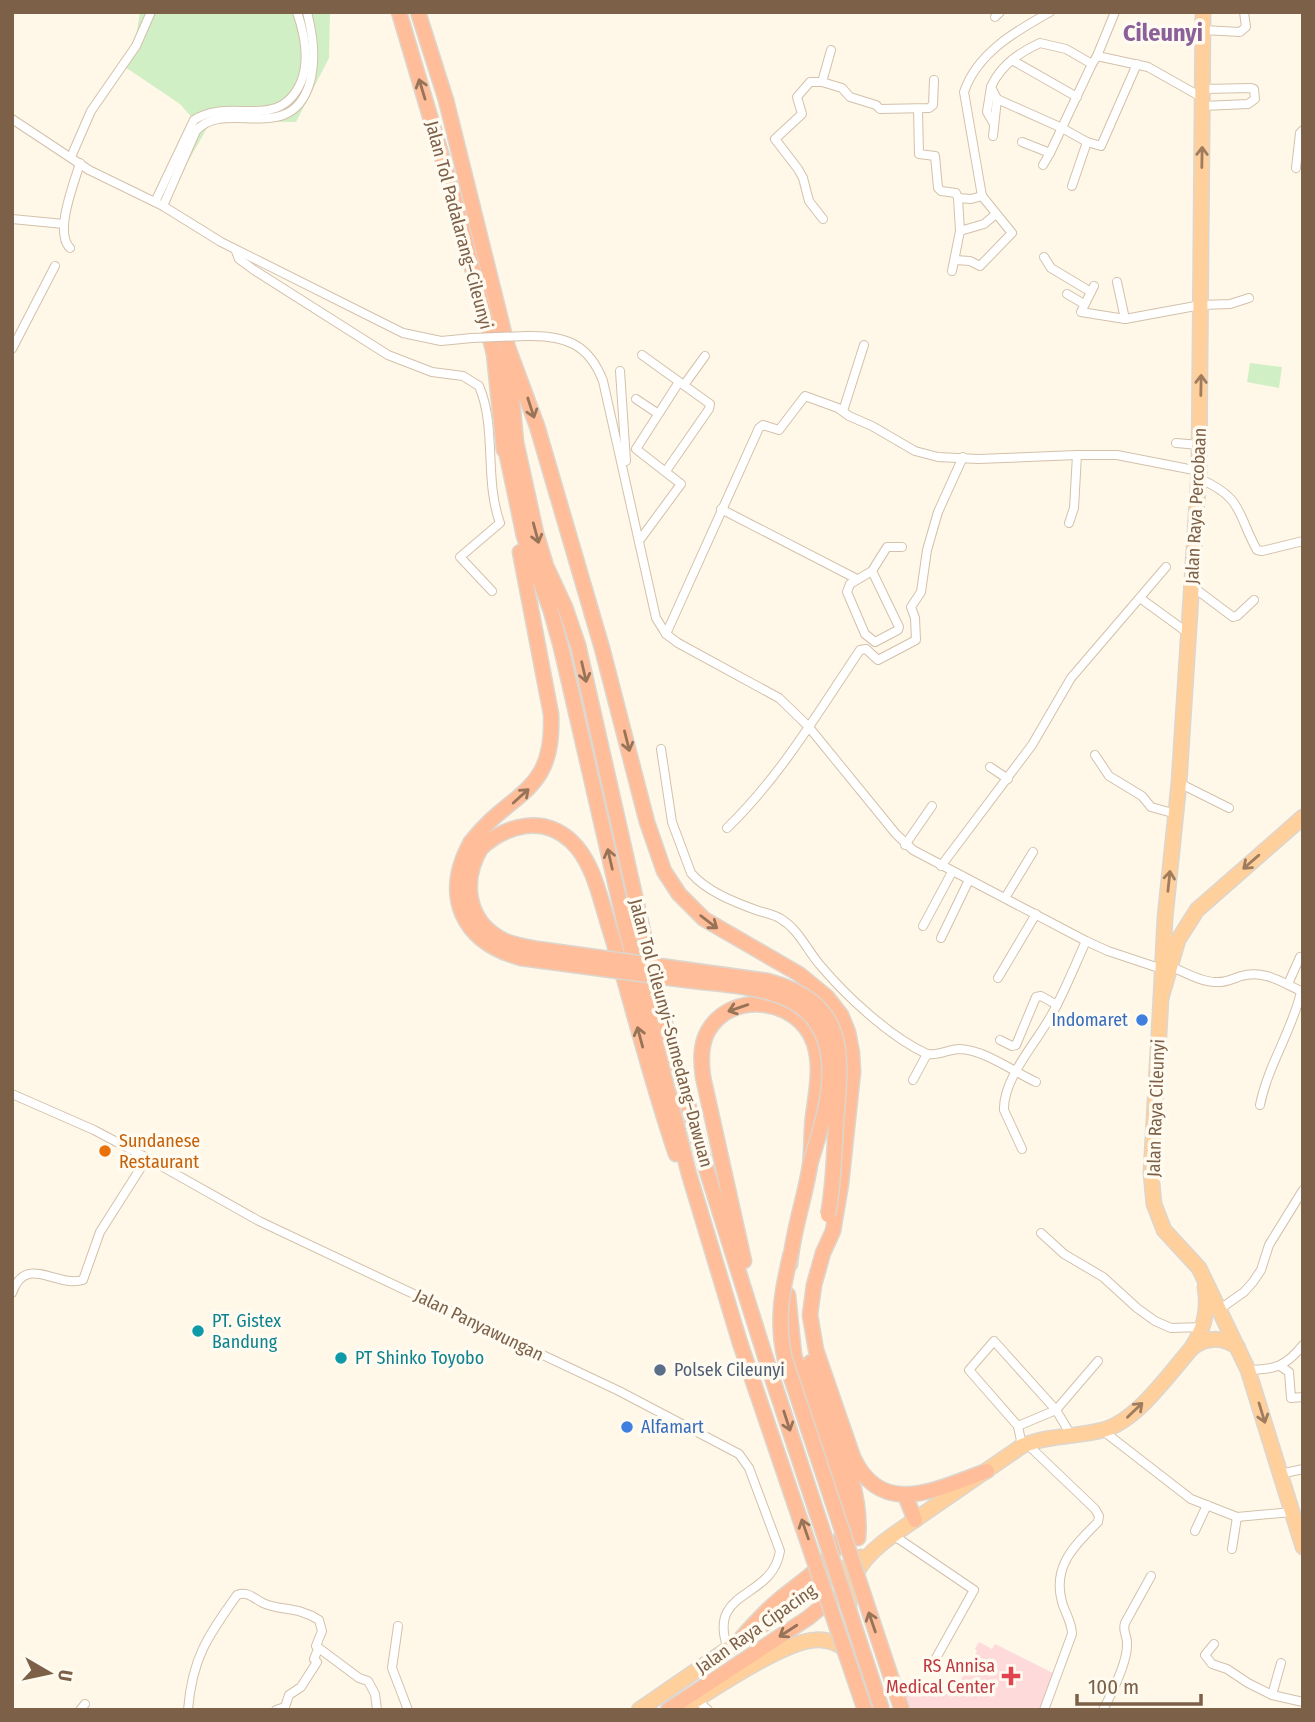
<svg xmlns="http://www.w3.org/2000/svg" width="1315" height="1722" font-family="'Fira Sans Condensed',sans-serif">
  <rect width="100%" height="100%" fill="#fff8e8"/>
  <polygon fill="#fedadb" points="979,1642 992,1649 995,1644 1059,1676 1047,1710 906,1710 901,1695 926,1683 953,1694 977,1651 975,1649"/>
  <g fill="#d1efc4">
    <polygon points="140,12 330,12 329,58 296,122 211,121 163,206 155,202 194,120 180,104 122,65 134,49"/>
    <polygon points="1250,363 1282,367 1279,388 1247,382"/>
  </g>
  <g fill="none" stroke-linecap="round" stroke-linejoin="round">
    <g stroke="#d3c1ab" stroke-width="10">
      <g id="minor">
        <polyline points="995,17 1000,12"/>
        <polyline points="1203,30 1240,32 1246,27 1244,12"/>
        <polyline points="1097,56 1115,12"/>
        <polyline points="1012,60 1077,97"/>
        <path d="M 1137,64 L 1101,146 L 1087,142 L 1062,128 L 997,99 L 991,87 C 1000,66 1020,52 1040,43 L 1066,49 L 1092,64 L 1097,56 L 1148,67 L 1203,98"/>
        <polyline points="822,82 831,50"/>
        <polyline points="991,87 987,112 994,124"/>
        <polyline points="1203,89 1251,88 1254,89 1255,99 1248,104 1203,106"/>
        <path d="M 918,109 L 919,154 L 935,156 L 938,188 L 941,191 L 956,193 L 958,198 L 971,199 L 982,196 L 964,92 C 977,53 1016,31 1050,12"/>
        <polyline points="12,119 89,170 163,206 221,242 403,333 441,341 472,338"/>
        <polyline points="993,136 997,99"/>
        <polyline points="1022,142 1050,153 1092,64"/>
        <polyline points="71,157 91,111 136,46 151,12"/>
        <polyline points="1043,165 1050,153"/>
        <polyline points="1296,168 1300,133 1303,130"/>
        <polyline points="1072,186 1087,142"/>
        <polyline points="958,198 960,231 984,224 996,214"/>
        <path d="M 155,202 L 194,120 C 231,96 279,133 301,82 C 310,60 305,35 297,12"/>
        <path d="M 163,206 L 196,131 C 225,97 291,148 310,82 C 316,58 313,36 307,12"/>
        <polyline points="12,219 64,224"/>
        <polyline points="823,219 809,201 803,178 798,169 775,139 802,114 797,97 810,82 822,82 842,88 850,97 876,105 880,109 929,108 933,105 934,80"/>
        <path d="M 70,248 C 54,232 74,184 80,163"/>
        <path d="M 236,251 L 239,259 L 254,270 L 388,355 L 432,372 L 463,376 L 479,386 C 497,428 484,479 500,523 L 460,557 L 492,591"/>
        <polyline points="1044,257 1051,268 1091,292"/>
        <polyline points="955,260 970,261 980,266 1012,233 982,196"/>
        <polyline points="952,271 960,231"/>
        <polyline points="1117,282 1125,319"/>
        <polyline points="1094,286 1081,312 1125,319 1201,305 1230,304 1249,298"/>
        <polyline points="1067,294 1084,304"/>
        <path d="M 527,336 C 565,335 589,344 603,381 L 656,618 L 666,634 L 678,643 L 779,698 L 808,726 L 896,834 L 913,850 L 1086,941 L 1108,951 L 1162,969"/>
        <polyline points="12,349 55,266"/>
        <polyline points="642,355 710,404 709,409 666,471"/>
        <polyline points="620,371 626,461"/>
        <polyline points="684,385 705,356"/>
        <polyline points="636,399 657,413"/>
        <polyline points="843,411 864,345"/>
        <polyline points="1176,443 1200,445"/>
        <path d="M 1198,478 C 1244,498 1236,512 1257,550 L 1262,551 L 1303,541"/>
        <polyline points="721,509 857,579"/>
        <polyline points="1069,523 1074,508 1077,455 1117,455 1199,471"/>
        <polyline points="639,541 681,484 636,449 679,382"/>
        <polygon points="872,571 899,627 898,630 875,642 865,634 847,592 850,584"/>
        <polyline points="872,571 887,547 902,547"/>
        <polyline points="1193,587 1233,617 1237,616 1254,600"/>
        <polyline points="1140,598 1188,633"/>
        <polyline points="666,634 759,428 763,425 779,430 805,396 838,408 849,416 872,426 915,451 938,457 978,459 1077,455"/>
        <path d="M 661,749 L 672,822 L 691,873 C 706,891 734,902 756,910 C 764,913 774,914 781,919 C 799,930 807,950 820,965 C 846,996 890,1037 927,1054"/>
        <polyline points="1095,755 1109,776 1142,796 1151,807 1176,814"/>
        <polyline points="990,767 1008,779"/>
        <polyline points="1179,783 1229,808"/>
        <path d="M 727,828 C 780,777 819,711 860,650 L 866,649 L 878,660 L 916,640 L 915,618 L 911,607 L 921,592 L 927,550 L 938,512 L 963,457"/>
        <polyline points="905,845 932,806"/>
        <polyline points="941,866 1032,745 1071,678 1166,567"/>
        <polyline points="1005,898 1033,852"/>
        <polyline points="923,926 952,872"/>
        <polyline points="941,938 969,880"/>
        <path d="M 1169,966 C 1183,971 1200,982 1215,982 C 1226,983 1232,979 1241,976 C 1264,969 1283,983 1303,992"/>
        <polyline points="998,978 1036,914"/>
        <polyline points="1288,984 1300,957"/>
        <polyline points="1000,1040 1012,1046 1016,1045 1036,997 1041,996 1057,1005"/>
        <path d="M 913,1080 L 927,1054 C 939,1056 948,1049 960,1049 C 985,1050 1014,1072 1036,1082"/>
        <path d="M 12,1094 L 94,1130 L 147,1158 L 259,1221 L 619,1391 L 739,1454 L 749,1468 L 780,1551 C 772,1601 706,1588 728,1649"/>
        <path d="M 1260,1105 C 1268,1065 1292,1031 1301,992"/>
        <path d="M 1022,1149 L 1004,1110 C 1003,1078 1037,1042 1052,1014 C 1065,991 1075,965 1086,941"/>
        <polyline points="1041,1233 1064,1254 1103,1277 1137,1308 1155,1321 1171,1328 1203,1327"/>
        <path d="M 12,1293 C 26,1253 56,1288 83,1280 L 100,1232 L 147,1158"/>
        <polyline points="1220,1309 1244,1292 1253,1282 1261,1270 1269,1245 1303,1190"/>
        <polyline points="1280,1366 1289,1372 1291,1398 1303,1397"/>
        <path d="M 1248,1370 C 1275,1370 1286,1366 1303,1345"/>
        <polyline points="1018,1426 1056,1410 1098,1361"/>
        <polyline points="1102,1430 1191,1499 1237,1517 1292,1512"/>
        <path d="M 1027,1444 L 1095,1509 L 1099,1516 L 1098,1522 C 1075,1545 1052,1566 1062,1602 C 1065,1613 1072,1622 1072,1634 L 1044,1710"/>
        <polyline points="1022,1446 1018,1426 969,1370 994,1341 1056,1410 1071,1435"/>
        <polyline points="1280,1474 1303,1469"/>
        <polyline points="1195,1531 1207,1505"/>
        <polyline points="893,1535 974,1590 936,1658"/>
        <polyline points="1232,1549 1237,1517"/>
        <polyline points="398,1626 392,1668 408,1710"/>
        <polyline points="1214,1644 1205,1655 1212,1664 1227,1669 1248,1683 1272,1695 1303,1702"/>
        <polyline points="1272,1695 1281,1663"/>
        <polyline points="697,1700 708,1710"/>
        <polyline points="80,1710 85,1704"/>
        <path d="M 188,1710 C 192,1658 208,1636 237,1595 C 248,1591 253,1598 263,1603 C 279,1611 298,1606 319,1620 L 322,1631 L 316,1646 L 359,1678 L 368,1681 L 375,1694 L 377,1710"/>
        <polyline points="276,1710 285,1707 289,1695 301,1687 317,1662 314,1659 318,1649"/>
        <path d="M 1103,1710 C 1112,1693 1127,1664 1127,1645 C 1128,1636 1122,1632 1125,1623 L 1151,1576"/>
      </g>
    </g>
    <g stroke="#ddd6cf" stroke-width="17">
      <g id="trunk">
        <polyline points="1303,817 1197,910 1178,940 1161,998 1151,1173 1154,1204 1164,1230 1199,1268 1248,1370 1303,1547"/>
        <polyline points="1161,998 1165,918 1179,783 1199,471 1203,12"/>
        <path d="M 1193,1347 C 1207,1337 1224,1336 1238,1348"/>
        <path d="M 849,1610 C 847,1575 866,1554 893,1535 L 1022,1446 C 1048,1435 1076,1437 1103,1430 C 1137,1421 1168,1375 1191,1349 C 1204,1329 1209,1311 1205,1287"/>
        <polyline points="859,1661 874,1710"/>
        <polyline points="639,1710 861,1557"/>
        <path d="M 680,1710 C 709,1692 784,1641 815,1640 C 828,1639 840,1644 850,1653"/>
      </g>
    </g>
    <g stroke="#ddd6cf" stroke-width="17">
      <g id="motorway">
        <polyline points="399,12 456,204 494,354 504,450"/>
        <polyline points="418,12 446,100 507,345 516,442 536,533 546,566 565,607 578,645 659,1002 706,1168 765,1356"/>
        <path d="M 507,345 L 537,426 L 602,648 L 647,822 L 664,871 L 679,894 L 704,919 L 799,974 L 827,997 L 841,1015 L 848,1032 L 852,1053 L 853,1072 L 841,1184 L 833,1231 L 823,1253 L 814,1285 L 810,1315 L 816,1350 L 853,1457 C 882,1520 938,1488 987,1471"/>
        <polyline points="504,441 524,536 551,611 561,647 625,925 689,1174 740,1343"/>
        <path d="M 471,842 C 511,790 555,795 551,714 L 520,552"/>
        <path d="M 481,848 C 506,825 543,815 571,841 C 595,863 601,904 611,933 C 633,1007 651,1081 676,1154"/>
        <path d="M 744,1261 L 703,1077 C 701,1062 700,1045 708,1031 C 732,989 799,999 814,1043 C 822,1067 816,1093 813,1117 C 811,1133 812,1149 810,1165 C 805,1198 793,1230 790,1264"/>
        <path d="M 811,1362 L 815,1381 C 832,1431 863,1484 858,1538"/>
        <polyline points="905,1495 915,1520"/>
        <path d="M 738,1642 C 751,1627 764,1612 780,1599 C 815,1570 856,1550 843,1496 L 794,1355 L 788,1295"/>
        <polyline points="668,1710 808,1618 831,1599"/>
      </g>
    </g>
    <use href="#minor" stroke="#fff" stroke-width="8"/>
    <use href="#trunk" stroke="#ffd09c" stroke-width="14"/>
    <use href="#motorway" stroke="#ffbd99" stroke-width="14"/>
    <g stroke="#d3c1ab" stroke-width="10" stroke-linecap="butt">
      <polyline id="minor-bridge" points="472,338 527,336"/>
    </g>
    <g stroke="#ddd6cf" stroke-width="17" stroke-linecap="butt">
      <g id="motorway-bridge">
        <path d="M 471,842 C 441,896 462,942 521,958 C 576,965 630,973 685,980 C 715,984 746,985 774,994 C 791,999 807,1009 817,1024 C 843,1064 823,1122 810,1164"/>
        <path d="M 481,848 C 462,880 466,920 501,939 C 512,945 526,947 538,949 L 768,981 C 849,1003 842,1054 836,1123 C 834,1154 834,1184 828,1215"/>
        <path d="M 791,1253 C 782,1290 776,1322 785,1359 L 902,1710"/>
        <polyline points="740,1343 865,1710"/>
        <polyline points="765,1356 882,1710"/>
      </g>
    </g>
    <use href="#minor-bridge" stroke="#fff" stroke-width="8"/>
    <use href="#motorway-bridge" stroke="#ffbd99" stroke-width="14"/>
  </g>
  <defs><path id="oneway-shaft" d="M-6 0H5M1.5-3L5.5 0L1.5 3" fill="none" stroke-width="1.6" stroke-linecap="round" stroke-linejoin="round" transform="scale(1.75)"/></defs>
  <g stroke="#977358">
    <use href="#oneway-shaft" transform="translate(422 89) rotate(-107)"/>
    <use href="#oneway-shaft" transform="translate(531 408) rotate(72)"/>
    <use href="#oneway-shaft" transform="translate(536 533) rotate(75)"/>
    <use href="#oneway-shaft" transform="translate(584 672) rotate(77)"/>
    <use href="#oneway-shaft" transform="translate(627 741) rotate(76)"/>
    <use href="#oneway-shaft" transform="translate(521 796) rotate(-42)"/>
    <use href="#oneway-shaft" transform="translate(610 859) rotate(-103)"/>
    <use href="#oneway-shaft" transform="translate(709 922) rotate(37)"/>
    <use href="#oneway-shaft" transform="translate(738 1008) rotate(161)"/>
    <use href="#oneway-shaft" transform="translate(640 1037) rotate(-105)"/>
    <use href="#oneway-shaft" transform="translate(787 1421) rotate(72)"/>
    <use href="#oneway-shaft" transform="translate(805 1529) rotate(-109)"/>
    <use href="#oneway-shaft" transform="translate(872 1622) rotate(-109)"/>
    <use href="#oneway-shaft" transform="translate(788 1631) rotate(147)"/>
  </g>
  <g stroke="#9e7c5d">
    <use href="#oneway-shaft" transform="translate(1202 157) rotate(-89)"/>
    <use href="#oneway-shaft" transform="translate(1201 385) rotate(-89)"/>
    <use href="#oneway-shaft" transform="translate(1251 862) rotate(139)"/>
    <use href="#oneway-shaft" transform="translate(1169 881) rotate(-84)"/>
    <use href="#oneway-shaft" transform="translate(1135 1410) rotate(-44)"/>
    <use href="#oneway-shaft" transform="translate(1262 1413) rotate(73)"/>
  </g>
  <g fill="#3f7fe0" stroke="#fffbf1" stroke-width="2.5">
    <circle cx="1142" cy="1020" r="7"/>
    <circle cx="627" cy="1427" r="7"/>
  </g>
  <circle fill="#e8710a" stroke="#fffbf1" stroke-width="2.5" cx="105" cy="1151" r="7"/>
  <g fill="#0f9aa8" stroke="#fffbf1" stroke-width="2.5">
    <circle cx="198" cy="1331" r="7"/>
    <circle cx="341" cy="1358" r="7"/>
  </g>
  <circle fill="#5c6f8a" stroke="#fffbf1" stroke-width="2.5" cx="660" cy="1370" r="7"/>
  <path fill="#e0444e" stroke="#fffbf1" stroke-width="2.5" d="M1007.5 1665.5h7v7h7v7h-7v7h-7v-7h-7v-7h7z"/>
  <g text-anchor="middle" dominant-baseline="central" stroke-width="7" stroke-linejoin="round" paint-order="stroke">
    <g font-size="18" fill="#7d6048" stroke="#fffbf1">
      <text transform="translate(459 225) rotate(75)">Jalan Tol Padalarang–Cileunyi</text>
      <text transform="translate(1196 506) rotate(-87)">Jalan Raya Percobaan</text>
      <text transform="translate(671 1033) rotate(75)">Jalan Tol Cileunyi–Sumedang–Dawuan</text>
      <text transform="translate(1156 1108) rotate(-88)">Jalan Raya Cileunyi</text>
      <text transform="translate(479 1325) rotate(26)">Jalan Panyawungan</text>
      <text transform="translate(756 1629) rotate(-35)">Jalan Raya Cipacing</text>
    </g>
    <g font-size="18" fill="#366cbe" stroke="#fffbf1" text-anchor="end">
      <text x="1128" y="1020">Indomaret</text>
      <text x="641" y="1427" text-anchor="start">Alfamart</text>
    </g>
    <g font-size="18" fill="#c56008" stroke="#fffbf1" text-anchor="start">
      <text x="119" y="1141">Sundanese<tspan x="119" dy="21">Restaurant</tspan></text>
    </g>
    <g font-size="18" fill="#0d838f" stroke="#fffbf1" text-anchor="start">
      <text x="212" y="1321">PT. Gistex<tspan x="212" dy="21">Bandung</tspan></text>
      <text x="355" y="1358">PT Shinko Toyobo</text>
    </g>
    <g font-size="18" fill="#4e5e75" stroke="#fffbf1" text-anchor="start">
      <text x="674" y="1370">Polsek Cileunyi</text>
    </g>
    <g font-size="18" fill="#be3a42" stroke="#fffbf1" text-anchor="end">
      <text x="995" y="1666">RS Annisa<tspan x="995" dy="21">Medical Center</tspan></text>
    </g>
    <g font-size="24" font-weight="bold" fill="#8c6099" stroke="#fffbf1">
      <text x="1163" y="33">Cileunyi</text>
    </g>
  </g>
  <rect width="1315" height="1722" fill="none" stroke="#7d6048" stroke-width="28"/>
  <g transform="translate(49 1673) rotate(99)" stroke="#fffbf1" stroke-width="5" paint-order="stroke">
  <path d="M0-5L12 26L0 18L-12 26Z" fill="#7d6048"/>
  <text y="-10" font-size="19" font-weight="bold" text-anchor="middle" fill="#7d6048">U</text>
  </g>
  <path d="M1077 1694v10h124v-10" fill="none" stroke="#7d6048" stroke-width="3.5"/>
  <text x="1088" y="1694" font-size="21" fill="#7d6048" stroke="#fffbf1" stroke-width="5" paint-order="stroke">100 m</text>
</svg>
